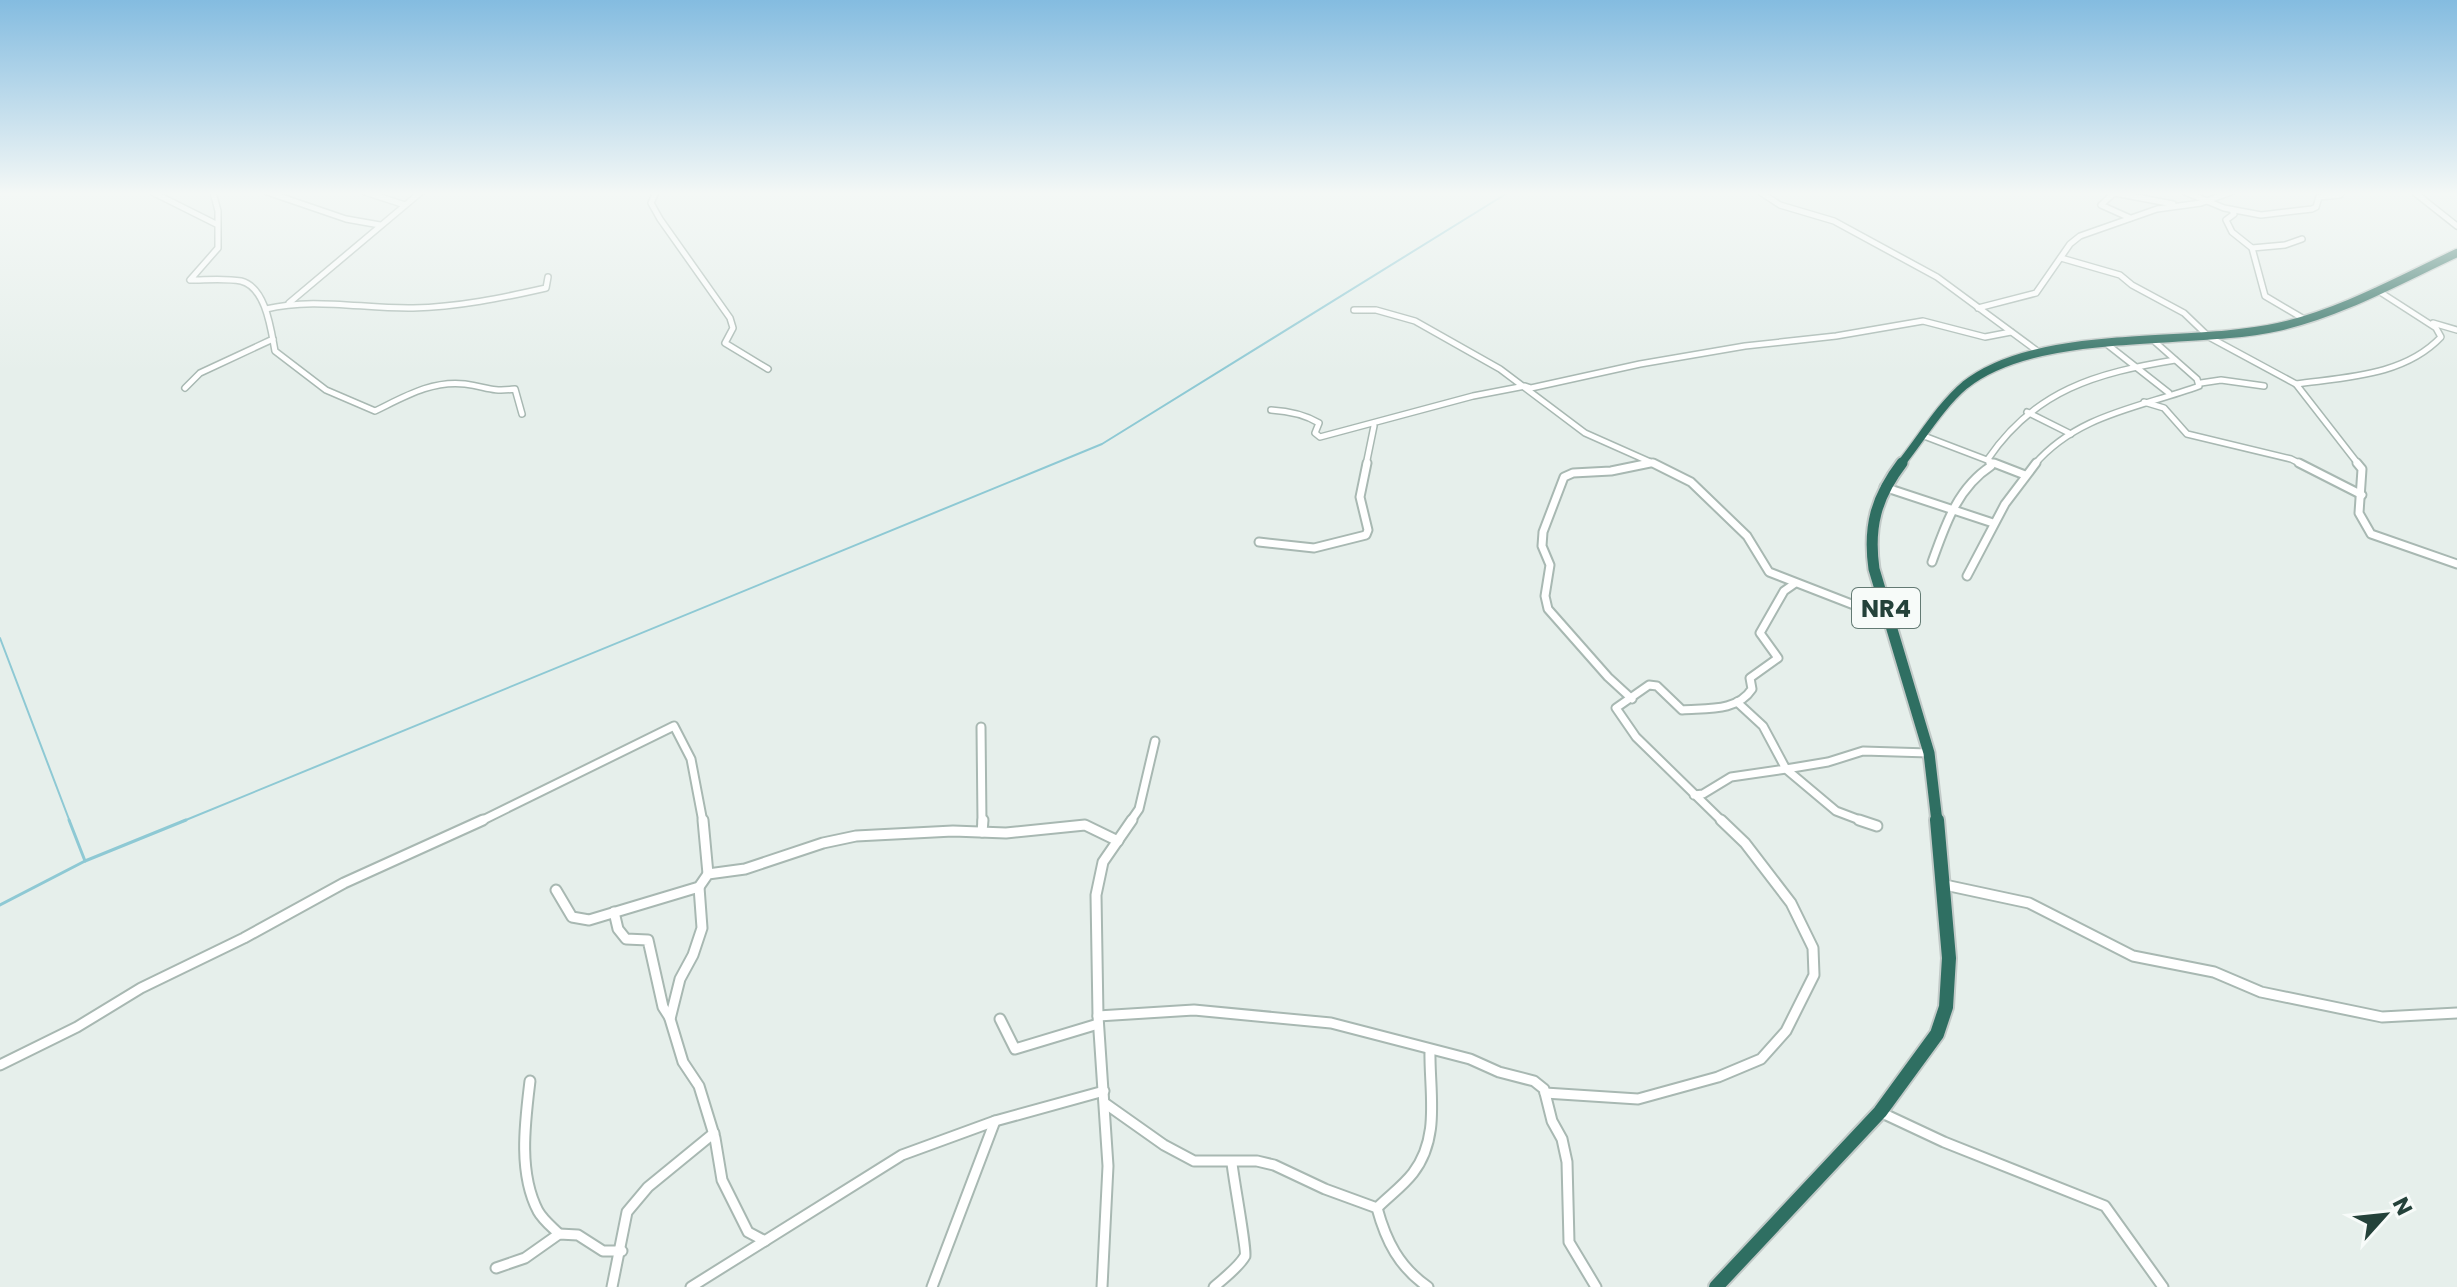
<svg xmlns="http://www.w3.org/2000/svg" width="2457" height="1287" font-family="Poppins,sans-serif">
  <rect width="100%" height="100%" fill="#e6efeb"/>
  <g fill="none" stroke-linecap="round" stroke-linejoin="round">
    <g stroke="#8ec9d4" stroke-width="2">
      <polyline points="0,638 70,822"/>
      <polyline points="181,822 1102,444 1509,192"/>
    </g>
    <g stroke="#8ec9d4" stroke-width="3">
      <polyline points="69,820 85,861"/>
      <polyline points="0,905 85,861 186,820"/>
    </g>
    <g stroke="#a8b8b2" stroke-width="8">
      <g id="minor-far2">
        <polyline points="152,192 216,224"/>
        <path d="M 213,192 L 218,211 L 218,248 L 190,280 C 206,280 225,278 241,281 C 266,287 271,330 275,351 L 326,390 L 375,411 C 404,397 432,380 465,384 C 488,387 489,392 515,389 L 522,414"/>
        <polyline points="267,192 346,219 380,225"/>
        <polyline points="365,192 405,205"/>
        <polyline points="656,192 651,203 660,219 730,318 733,328 725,343 768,369"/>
        <polyline points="1760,192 1780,205 1834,221 1937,277 2040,353"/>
        <polyline points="2109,192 2173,204"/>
        <polyline points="2185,192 2224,208 2261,215 2312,209 2316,207 2319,197 2340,195 2341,192"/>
        <polyline points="2414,192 2457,226"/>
        <polyline points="2114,193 2101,205 2130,218"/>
        <polyline points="2232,210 2234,214 2226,220 2232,232 2252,248 2265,296 2304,319"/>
        <polyline points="2252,248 2285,245 2302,239"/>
        <polyline points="2061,258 2120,275 2132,285 2184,313 2209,337 2296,384 2359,465"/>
        <polyline points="289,303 421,192"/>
        <polyline points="1978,308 2036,293 2070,244 2080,236 2157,209 2201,203 2231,192"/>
        <path d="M 266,309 C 313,297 364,309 413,308 C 458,307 502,298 546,288 L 548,277"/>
        <polyline points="1354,310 1376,310 1415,321 1500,369 1585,433 1657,465"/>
        <polyline points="2433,323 2457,330"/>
        <polyline points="2108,345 2169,393"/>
        <polyline points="2201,383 2221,380 2264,386"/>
        <path d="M 2296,384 C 2346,377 2404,376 2441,337 L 2436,328 L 2377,290"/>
        <polyline points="185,388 200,373 273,339"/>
        <polyline points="2144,402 2164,408 2187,434 2291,459 2303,465"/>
        <path d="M 1271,410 C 1288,411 1304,414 1319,423 L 1315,433 L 1320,437 L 1473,396 L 1525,386 L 1531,388 L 1640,364 L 1745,346 L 1836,336 L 1923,321 L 1985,337 L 2011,332"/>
        <polyline points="2027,412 2071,434"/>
        <polyline points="1924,436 2000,465"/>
        <polyline points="1366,465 1374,426"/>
        <polyline points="1640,465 1651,463"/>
        <path d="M 1991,465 L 1988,459 C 2035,390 2096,373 2175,360"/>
        <path d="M 2034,465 C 2078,414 2139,408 2199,386 L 2197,379 L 2154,341"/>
      </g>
    </g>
    <g stroke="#a8b8b2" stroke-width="11">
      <g id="minor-far1">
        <polyline points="1653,463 1691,482 1747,536 1769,572 1890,619"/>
        <polyline points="1994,463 2025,475"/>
        <polyline points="2299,463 2362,495"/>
        <polyline points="2357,463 2362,469 2359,513 2371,534 2457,564"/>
        <polyline points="1884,487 1993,523"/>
        <polyline points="1259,542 1314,548 1366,535 1368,530 1360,497 1367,463"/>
        <path d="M 1932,562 C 1945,526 1957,488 1991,466 L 1990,463"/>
        <polyline points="1967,576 2005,504 2036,463"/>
        <polyline points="1632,699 1608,677 1548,609 1545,596 1550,565 1542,546 1543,532 1564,477 1573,473 1611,471 1650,463"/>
        <polyline points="1737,702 1763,726 1786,769 1828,762 1863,751 1929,753"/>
        <polyline points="981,727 982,822"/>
        <polyline points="1694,795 1703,794 1731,777 1786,769 1836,811 1865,822"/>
        <polyline points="479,822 674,726 691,759 703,822"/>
        <polyline points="1130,822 1139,809 1155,741"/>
        <path d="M 1723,822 L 1636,737 L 1616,708 L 1649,685 L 1657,686 L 1682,710 C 1706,708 1737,712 1752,689 L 1750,678 L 1778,658 L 1760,633 L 1784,591 L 1794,584"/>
      </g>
    </g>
    <g stroke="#a8b8b2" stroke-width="13">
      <g id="minor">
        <polyline points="703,820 708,874"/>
        <polyline points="1859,820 1877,826"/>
        <polyline points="982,832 983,820"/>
        <polyline points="1945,885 2029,903 2133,956 2214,972 2261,992 2382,1017 2457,1013"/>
        <polyline points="699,887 702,928 693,955 680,979 670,1019 683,1062 699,1086 715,1138 722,1180 748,1232 765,1241"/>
        <polyline points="556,890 572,917 589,920 699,887 708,874 745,869 823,843 856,836 953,831 1006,833 1085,825 1118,841"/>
        <polyline points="614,912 618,929 626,939 648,940 663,1007 670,1018"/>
        <polyline points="1098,1016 1194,1010 1331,1023 1470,1059 1499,1072 1534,1081 1544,1089 1552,1121 1562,1139 1567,1162 1569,1242 1596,1287"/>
        <polyline points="1000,1019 1015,1049 1098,1024"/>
        <polyline points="0,1065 77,1027 141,988 244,938 344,883 483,820"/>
        <path d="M 530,1081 C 525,1122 518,1173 538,1211 C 543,1220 552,1227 559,1234"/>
        <polyline points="1545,1093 1638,1099 1718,1077 1761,1059 1786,1031 1814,975 1813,948 1791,903 1745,843 1721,820"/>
        <path d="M 1106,1104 L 1164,1145 L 1194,1161 L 1257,1161 L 1274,1165 L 1325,1189 L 1377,1208 C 1386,1241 1399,1267 1428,1287"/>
        <polyline points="1880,1112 1944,1142 2105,1206 2163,1287"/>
        <path d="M 1377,1208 C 1389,1196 1403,1186 1413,1173 C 1441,1137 1429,1091 1430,1050"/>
        <polyline points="496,1268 525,1258 559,1234 578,1235 603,1251 622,1251"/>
        <polyline points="612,1287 627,1212 648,1187 714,1133"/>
        <polyline points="691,1287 902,1155 995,1121 1104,1091"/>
        <polyline points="932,1287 995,1121"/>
        <polyline points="1102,1287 1108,1166 1098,1016 1096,895 1103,862 1132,820"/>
        <path d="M 1214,1287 C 1224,1278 1239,1267 1245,1256 C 1247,1251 1233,1176 1232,1163"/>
      </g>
    </g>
    <g stroke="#c2cac8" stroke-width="11">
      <path id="highway-far2" d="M 1900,465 C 1921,439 1940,406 1965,385 C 2038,327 2188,347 2278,327 C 2341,313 2399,280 2457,253"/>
    </g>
    <g stroke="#c2cac8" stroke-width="15">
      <path id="highway-far1" d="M 1902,463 C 1876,497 1868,527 1874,569 L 1929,753 L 1937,822"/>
    </g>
    <g stroke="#c2cac8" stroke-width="18">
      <polyline id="highway" points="1716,1287 1880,1112 1937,1034 1946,1007 1949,958 1937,820"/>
    </g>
    <use href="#minor-far2" stroke="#fff" stroke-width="5"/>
    <use href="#minor-far1" stroke="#fff" stroke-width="7"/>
    <use href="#minor" stroke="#fff" stroke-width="9"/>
    <use href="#highway-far2" stroke="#2f6f62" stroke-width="8"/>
    <use href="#highway-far1" stroke="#2f6f62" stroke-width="11"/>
    <use href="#highway" stroke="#2f6f62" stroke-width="14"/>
  </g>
  <linearGradient id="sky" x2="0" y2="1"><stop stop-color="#84bce0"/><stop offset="0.52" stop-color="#f4f8f6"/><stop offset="1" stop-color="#f4f8f6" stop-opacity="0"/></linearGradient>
  <rect width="2457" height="372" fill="url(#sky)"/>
  <g text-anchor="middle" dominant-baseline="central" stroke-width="6" stroke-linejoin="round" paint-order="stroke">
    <rect fill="#f7fbf9" stroke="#637a73" stroke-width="2" x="1852" y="588" width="68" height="40" rx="6"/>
    <g font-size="24" font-weight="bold" fill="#24423a">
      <text x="1886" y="608">NR4</text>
    </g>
  </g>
  <g transform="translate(2385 1215) rotate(63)" stroke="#f7fbf9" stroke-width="6" paint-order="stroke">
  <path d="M0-6L14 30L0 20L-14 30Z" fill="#24423a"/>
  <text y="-12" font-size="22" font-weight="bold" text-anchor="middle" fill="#24423a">N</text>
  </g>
</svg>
